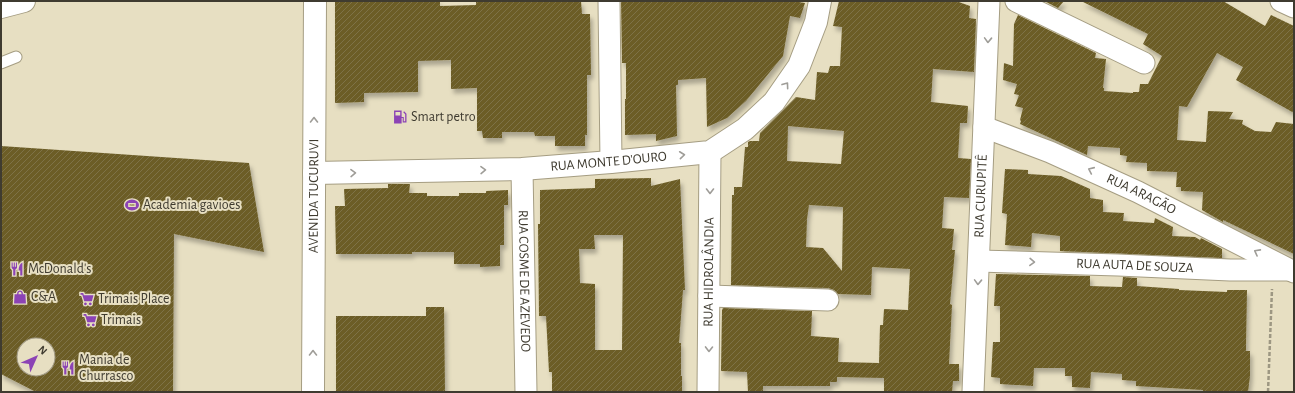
<svg xmlns="http://www.w3.org/2000/svg" width="1295" height="393" font-family="'Alegreya Sans',sans-serif">
  <defs>
    <pattern id="building-hatch" width="6" height="6" patternUnits="userSpaceOnUse"><rect width="6" height="6" fill="#6c5d27"/><path d="M-1 1l2-2M0 6l6-6M5 7l2-2" fill="none" stroke="#7e7246"/></pattern>
    <filter id="shadow"><feDropShadow dx="2.5" dy="4.5" stdDeviation="2" flood-color="#0004"/></filter>
  </defs>
  <rect width="100%" height="100%" fill="#e7dfc2"/>
  <g fill="url(#building-hatch)" fill-rule="evenodd" filter="url(#shadow)">
    <polygon points="335,1 440,1 440,6 476,5 476,1 538,1 538,2 581,1 582,14 590,14 591,75 587,75 587,135 585,135 585,146 555,146 555,136 535,136 534,132 502,132 502,138 483,138 482,131 477,131 477,88 451,89 451,60 418,61 418,92 364,93 364,102 335,103"/>
    <polygon points="621,1 793,1 805,3 800,18 790,16 783,56 746,101 727,118 707,127 706,78 678,80 678,85 676,85 677,136 656,141 656,134 625,135 625,99 626,99 626,63 622,63"/>
    <path d="M 839,1 L 956,1 L 970,6 L 969,18 L 976,19 L 974,72 L 933,69 L 931,102 L 968,106 L 967,123 L 960,123 L 958,158 L 971,159 L 969,198 L 944,197 L 942,228 L 954,229 L 952,250 L 955,250 L 950,304 L 952,305 L 949,364 L 959,364 L 959,381 L 953,381 L 952,392 L 884,391 L 884,378 L 837,377 L 837,382 L 830,382 L 830,386 L 763,386 L 763,392 L 748,392 L 747,372 L 721,371 L 722,310 L 723,308 L 812,311 L 811,336 L 839,338 L 838,362 L 879,363 L 880,325 L 883,325 L 884,309 L 908,310 L 910,269 L 872,267 L 871,295 L 838,294 L 834,290 L 828,288 L 731,285 L 732,195 L 734,195 L 734,187 L 742,187 L 745,147 L 748,147 L 748,142 L 750,141 L 759,141 L 760,133 L 796,97 L 815,100 L 817,72 L 828,73 L 830,66 L 840,66 L 842,27 L 833,26 ZM 788,126 L 844,131 L 841,164 L 787,161 ZM 809,205 L 843,207 L 842,271 L 823,248 L 806,247 L 807,219 Z"/>
    <polygon points="1044,1 1064,1 1058,8"/>
    <polygon points="1081,1 1223,1 1265,26 1271,15 1294,26 1294,113 1236,80 1243,67 1217,53 1187,107 1179,106 1177,140 1206,142 1208,111 1233,112 1229,119 1243,120 1242,124 1255,131 1271,132 1276,122 1294,124 1294,254 1223,220 1223,222 1202,210 1203,192 1181,191 1181,187 1176,187 1177,172 1147,171 1147,163 1126,162 1127,156 1120,155 1120,148 1088,146 1087,155 1020,124 1021,121 1020,120 1023,108 1015,106 1019,95 1014,94 1017,84 1003,80 1004,63 1013,66 1014,24 1018,15 1096,53 1095,58 1106,59 1103,88 1104,88 1104,91 1133,93 1133,92 1139,92 1140,84 1148,84 1162,56 1143,44 1148,34"/>
    <path d="M 1,146 L 249,163 L 264,252 L 174,234 L 173,392 L 36,392 L 1,374 ZM 24,345 L 48,345 L 48,369 L 24,369 Z"/>
    <polygon points="1005,169 1028,170 1028,174 1061,176 1090,189 1090,198 1103,200 1103,212 1124,213 1123,221 1154,223 1155,218 1173,227 1172,236 1195,237 1200,240 1201,238 1222,249 1222,258 1060,251 1060,236 1032,233 1031,247 1005,245 1007,214 1002,213"/>
    <path d="M 651,178 L 651,186 L 680,179 L 685,290 L 683,290 L 679,343 L 681,343 L 681,376 L 682,376 L 682,392 L 552,392 L 552,372 L 549,372 L 546,316 L 539,316 L 538,224 L 540,224 L 540,190 L 595,188 L 595,179 ZM 594,235 L 623,235 L 622,350 L 595,350 L 595,284 L 580,283 L 579,249 L 595,249 Z"/>
    <polygon points="388,184 410,184 409,193 427,193 427,196 459,196 459,193 486,193 486,191 508,190 508,205 504,205 504,245 500,245 500,266 480,267 480,264 454,264 454,252 412,252 412,254 336,254 335,206 345,206 344,189 388,188"/>
    <polygon points="996,274 1090,276 1090,286 1122,287 1123,277 1137,278 1137,286 1179,289 1179,290 1227,292 1227,290 1247,290 1246,345 1246,351 1250,351 1250,376 1248,392 1203,392 1203,390 1136,386 1136,381 1122,380 1122,374 1091,372 1090,388 1072,387 1072,376 1065,376 1065,368 1034,368 1033,386 1000,384 1000,378 991,377 993,342 1000,342 1000,306 994,306"/>
    <polygon points="426,307 444,307 445,392 336,392 336,316 426,316"/>
  </g>
  <g fill="none" stroke-linecap="round" stroke-linejoin="round">
    <g stroke="#a59d82" stroke-width="13">
      <polyline id="service" points="1,63 16,57"/>
    </g>
    <g stroke="#a59d82" stroke-width="23">
      <g id="minor">
        <polyline points="609,1 611,162"/>
        <polyline points="1016,1 1144,63"/>
        <polyline points="1281,1 1294,7"/>
        <path id="s1" d="M 984,127 L 1050,152 L 1138,192 L 1294,272"/>
        <path id="s2" d="M 522,169 L 526,392"/>
        <path id="s3" d="M 979,261 L 1118,265 L 1230,270 L 1289,270"/>
        <polyline points="709,296 828,300"/>
        <path id="s4" d="M 708,392 L 710,152"/>
        <path id="s5" d="M 973,392 L 989,1"/>
      </g>
    </g>
    <g stroke="#a59d82" stroke-width="24">
      <g id="secondary">
        <polyline points="1,7 24,1"/>
        <path id="s6" d="M 314,173 L 522,169 L 611,162 L 710,152 L 745,129 L 774,102 L 799,66 L 816,22 L 820,1"/>
        <path id="s7" d="M 313,392 L 315,1"/>
      </g>
    </g>
    <polyline stroke="#9d9782" stroke-width="2.5" stroke-dasharray="4 2" stroke-linecap="butt" points="1268,392 1272,289"/>
    <use href="#service" stroke="#fff" stroke-width="11"/>
    <use href="#minor" stroke="#fff" stroke-width="21"/>
    <use href="#secondary" stroke="#fff" stroke-width="22"/>
  </g>
  <defs><path id="oneway-chevron" d="M-2-3.5L2.5 0L-2 3.5" fill="none" stroke-width="1.6" stroke-linecap="round" stroke-linejoin="round"/></defs>
  <g stroke="#9f9d98">
    <use href="#oneway-chevron" transform="translate(988 40) rotate(92)"/>
    <use href="#oneway-chevron" transform="translate(786 85) rotate(-54)"/>
    <use href="#oneway-chevron" transform="translate(314 120) rotate(-90)"/>
    <use href="#oneway-chevron" transform="translate(682 155) rotate(-6)"/>
    <use href="#oneway-chevron" transform="translate(483 170) rotate(-1)"/>
    <use href="#oneway-chevron" transform="translate(1091 170) rotate(-156)"/>
    <use href="#oneway-chevron" transform="translate(353 173) rotate(-1)"/>
    <use href="#oneway-chevron" transform="translate(710 191) rotate(90)"/>
    <use href="#oneway-chevron" transform="translate(1257 252) rotate(-152)"/>
    <use href="#oneway-chevron" transform="translate(1032 262) rotate(2)"/>
    <use href="#oneway-chevron" transform="translate(978 282) rotate(92)"/>
    <use href="#oneway-chevron" transform="translate(709 349) rotate(91)"/>
    <use href="#oneway-chevron" transform="translate(313 353) rotate(-90)"/>
  </g>
  <defs>
    <g id="fuel-bare" transform="scale(1.08)"><path d="M-5.5-6h7V0h2V4h1.3V-2.5L3-4.5l.8-.8L6-3V5H2.5V1h-1V6h-7ZM-4.2-4.7v3.2H.2V-4.7Z" fill="#8c43b5" stroke="#e7dfc2" stroke-width="2.5" paint-order="stroke"/></g>
    <g id="stadium-bare" transform="scale(1.08)"><path d="M0-5a6.5 5 0 1 0 0 10a6.5 5 0 1 0 0-10ZM-3.5-1.8h7v3.6h-7Z" fill="#8c43b5" stroke="#e7dfc2" stroke-width="2.5" paint-order="stroke"/></g>
    <g id="restaurant-bare" transform="scale(1.08)"><path d="M-5-6h1v4h1v-4h1v4h1v-4h1v5L-1.5 .5V6h-2V.5L-5-1ZM5-6V6H3V1.5H1.5Q1.5-4 5-6Z" fill="#8c43b5" stroke="#e7dfc2" stroke-width="2.5" paint-order="stroke"/></g>
    <g id="shop-bare" transform="scale(1.08)"><path d="M-5-2.5h2.3a2.7 3.5 0 0 1 5.4 0H5L5.5 6h-11ZM-1.5-2.5h3a1.5 2.3 0 0 0-3 0Z" fill="#8c43b5" stroke="#e7dfc2" stroke-width="2.5" paint-order="stroke"/></g>
    <g id="supermarket-bare" transform="scale(1.08)"><path d="M-6-5.5h2.5l.6 2H6L4.5 2H-2.5L-4.4-4H-6ZM-1.5 3.2a1.3 1.3 0 1 0 .1 0ZM3 3.2a1.3 1.3 0 1 0 .1 0Z" fill="#8c43b5" stroke="#e7dfc2" stroke-width="2.5" paint-order="stroke"/></g>
  </defs>
  <g fill-rule="evenodd">
    <use href="#fuel-bare" x="400" y="117"/>
    <use href="#stadium-bare" x="132" y="205"/>
    <use href="#restaurant-bare" x="17" y="269"/>
    <use href="#shop-bare" x="20" y="297"/>
    <use href="#supermarket-bare" x="87" y="299"/>
    <use href="#supermarket-bare" x="90" y="320"/>
    <use href="#restaurant-bare" x="68" y="368"/>
  </g>
  <g text-anchor="middle" dominant-baseline="central" stroke-width="4" stroke-linejoin="round" paint-order="stroke">
    <g font-size="14" fill="#3f3b30" stroke="#e7dfc2" text-anchor="start">
      <text x="411" y="117">Smart petro</text>
      <text x="143" y="205">Academia gavioes</text>
      <text x="28" y="269">McDonald's</text>
      <text x="31" y="297">C&amp;A</text>
      <text x="98" y="299">Trimais Place</text>
      <text x="101" y="320">Trimais</text>
      <text x="79" y="360">Mania de<tspan x="79" dy="16">Churrasco</tspan></text>
    </g>
    <g font-size="14" fill="#3f3b30" stroke="#e7dfc2">
      <text stroke="none"><textPath href="#s6" startOffset="295">RUA MONTE D'OURO</textPath></text>
      <text stroke="none"><textPath href="#s1" startOffset="171">RUA ARAGÃO</textPath></text>
      <text stroke="none"><textPath href="#s7" startOffset="196">AVENIDA TUCURUVI</textPath></text>
      <text stroke="none"><textPath href="#s5" startOffset="196">RUA CURUPITÊ</textPath></text>
      <text stroke="none"><textPath href="#s3" startOffset="156">RUA AUTA DE SOUZA</textPath></text>
      <text stroke="none"><textPath href="#s4" startOffset="120">RUA HIDROLÂNDIA</textPath></text>
      <text stroke="none"><textPath href="#s2" startOffset="112">RUA COSME DE AZEVEDO</textPath></text>
    </g>
  </g>
  <rect width="1295" height="393" fill="none" stroke="#3f3b30" stroke-width="4"/>
  <g transform="translate(36 357) rotate(45)"><circle r="19" fill="#e7dfc2" stroke="#a49d88"/>
  <path d="M0-3L7 15L0 10L-7 15Z" fill="#8c43b5"/>
  <text y="-6" font-size="11" font-weight="bold" text-anchor="middle" fill="#3f3b30">N</text>
  </g>
</svg>
